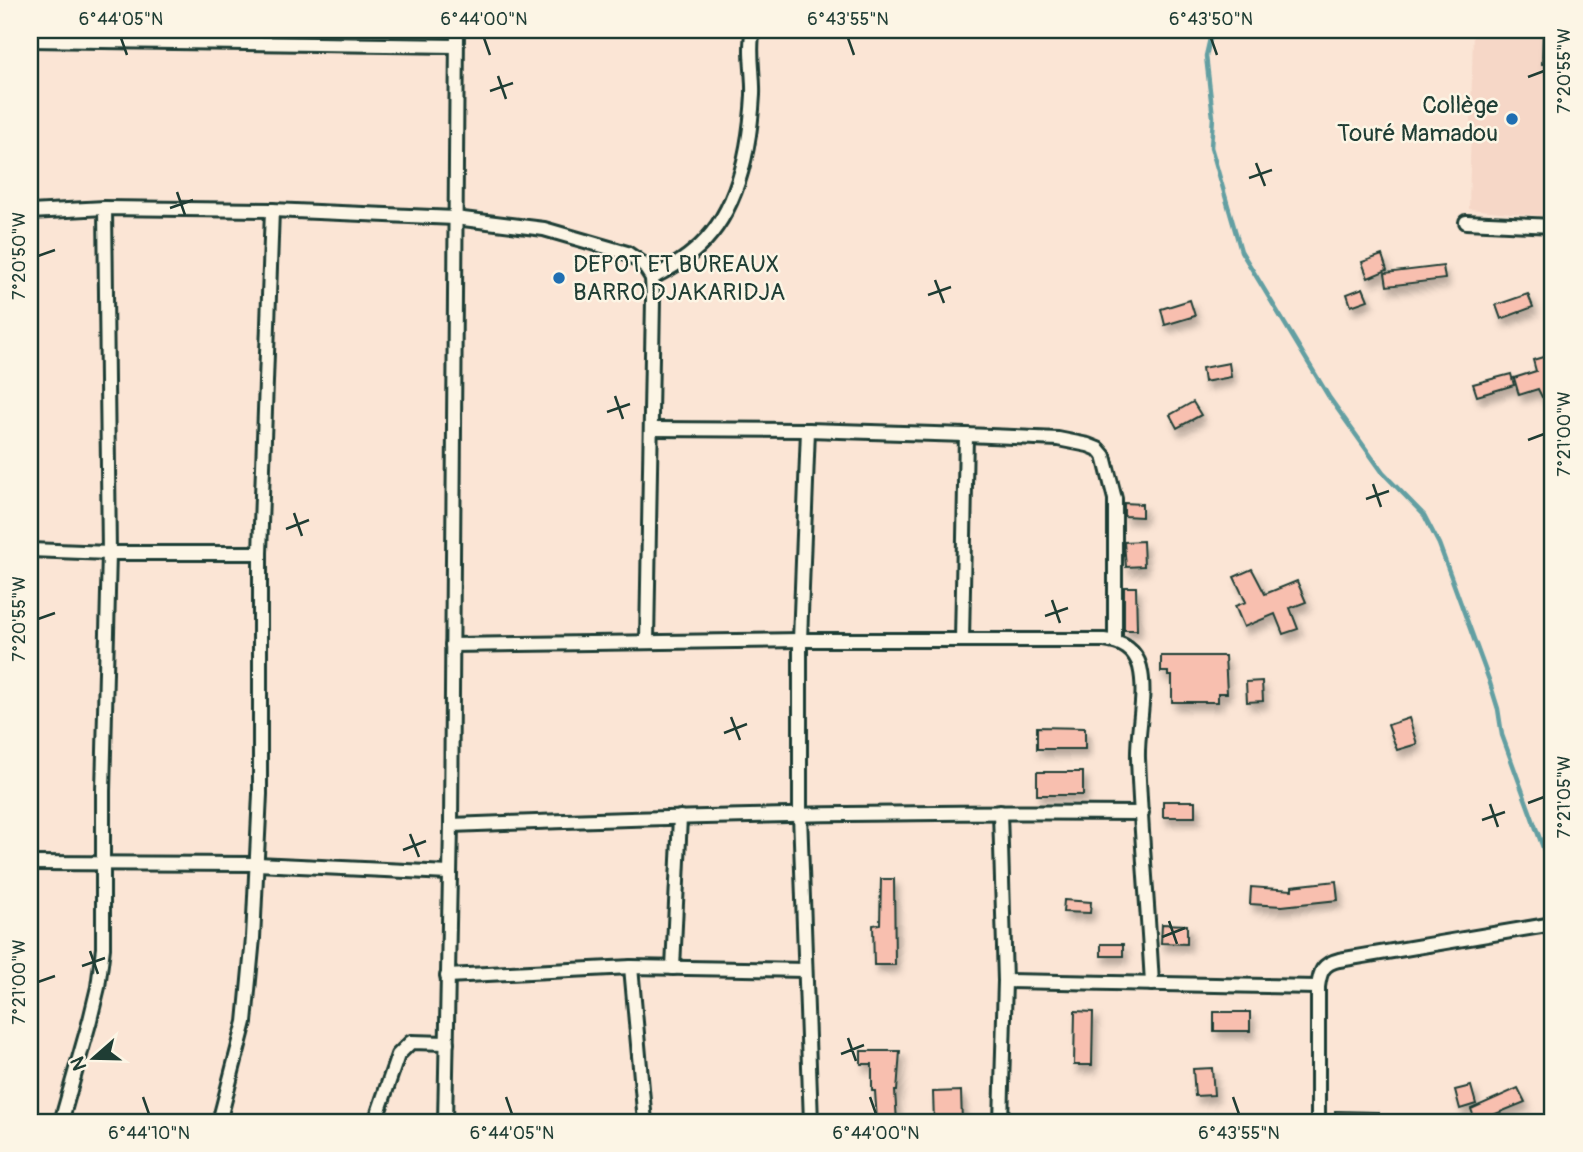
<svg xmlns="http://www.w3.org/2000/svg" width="1583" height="1152" font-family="Pangolin,sans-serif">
  <defs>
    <filter id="shadow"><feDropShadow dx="4" dy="7" stdDeviation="3.5" flood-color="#0004"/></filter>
  </defs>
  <rect width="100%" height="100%" fill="#fbe5d5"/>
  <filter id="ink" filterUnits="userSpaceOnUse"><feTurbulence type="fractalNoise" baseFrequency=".0143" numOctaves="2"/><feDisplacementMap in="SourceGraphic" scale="14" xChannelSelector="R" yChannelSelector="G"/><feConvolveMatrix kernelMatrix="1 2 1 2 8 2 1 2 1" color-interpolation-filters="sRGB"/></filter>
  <g filter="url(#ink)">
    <polygon fill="#f6d7c7" points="1473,30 1553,30 1553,217 1469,209"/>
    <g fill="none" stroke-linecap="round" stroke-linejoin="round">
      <polyline stroke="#639fa2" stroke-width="4.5" points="1212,30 1206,56 1213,117 1211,147 1241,251 1329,397 1383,473 1424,515 1439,544 1489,680 1498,709 1502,735 1545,853 1553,920"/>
    </g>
    <g fill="#f8bfaf" stroke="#1f3d34" stroke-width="2" filter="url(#shadow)">
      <polygon points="1543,30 1553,30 1553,64 1542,64"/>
      <polygon points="1382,255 1387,270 1368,278 1362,262"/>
      <polygon points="1443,266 1445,279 1387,286 1385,273"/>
      <polygon points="1363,288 1368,300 1351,306 1347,294"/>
      <polygon points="1528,294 1533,307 1501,319 1496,305"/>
      <polygon points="1190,300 1195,316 1165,325 1161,309"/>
      <polygon points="1553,354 1553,394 1542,397 1538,389 1519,395 1514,378 1536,371 1533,360"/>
      <polygon points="1229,363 1231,377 1204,382 1202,368"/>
      <polygon points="1511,374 1514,385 1477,396 1473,384"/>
      <polygon points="1193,402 1201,415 1177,428 1170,415"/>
      <polygon points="1124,503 1142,504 1142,517 1124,516"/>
      <polygon points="1143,541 1144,566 1126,567 1124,542"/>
      <polygon points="1252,569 1265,594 1297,581 1306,602 1290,608 1298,629 1283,634 1275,614 1244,627 1235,606 1246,602 1234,577"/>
      <polygon points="1124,587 1136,587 1137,630 1124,630"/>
      <polygon points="1161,656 1225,656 1227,693 1218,693 1218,702 1172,702 1172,676 1168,676 1168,672 1161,672"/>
      <polygon points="1262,681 1263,701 1247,702 1246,682"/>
      <polygon points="1409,718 1417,744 1397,750 1388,725"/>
      <polygon points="1037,727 1085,728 1085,749 1037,749"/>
      <rect x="1037" y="772" width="46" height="23"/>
      <rect x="1163" y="801" width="32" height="16"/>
      <polygon points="881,879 894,879 895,965 874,965 873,925 880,924"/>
      <polygon points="1336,881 1338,900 1282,906 1250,904 1251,887 1292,890 1292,886"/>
      <polygon points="1064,900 1091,902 1090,913 1063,912"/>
      <polygon points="1162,924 1187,925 1187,944 1161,943"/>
      <rect x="1101" y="944" width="22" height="12"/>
      <polygon points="1075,1011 1093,1012 1092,1065 1074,1065"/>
      <rect x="1214" y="1012" width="36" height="19"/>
      <polygon points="861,1051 900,1051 897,1091 895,1091 897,1122 877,1122 875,1091 872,1091 872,1064 861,1064"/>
      <polygon points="1212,1068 1214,1095 1195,1096 1193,1069"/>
      <polygon points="1471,1086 1476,1104 1460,1109 1455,1090"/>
      <polygon points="1518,1088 1525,1102 1476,1122 1471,1109"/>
      <polygon points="961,1091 962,1122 934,1122 933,1092"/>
      <polygon points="1335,1111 1379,1112 1379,1122 1335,1122"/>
    </g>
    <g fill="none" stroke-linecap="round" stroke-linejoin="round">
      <g stroke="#1f3d34" stroke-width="18">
        <g id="street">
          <polyline points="30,40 456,46"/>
          <polyline points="30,212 105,208 272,210 455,218 544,229 627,253 643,264 652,278 653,299 647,642"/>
          <polyline points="1466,222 1553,226"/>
          <path d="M 652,278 C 666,270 681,263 693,252 C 738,216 750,149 753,95 C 754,74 748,50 753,30"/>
          <polyline points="652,429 808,430 966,435 1058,439 1088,445 1098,449 1104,456 1115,499 1115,641"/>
          <polyline points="808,430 800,640 800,814 811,1122"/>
          <polyline points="30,550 109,553 260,553"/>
          <polyline points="962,640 966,435"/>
          <path d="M 452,645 L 800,640 L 1104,640 C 1122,642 1135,649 1140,667 C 1147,696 1137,728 1138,758 C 1141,834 1148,909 1152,984"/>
          <polyline points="1000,812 1005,981 1001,1122"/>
          <path d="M 451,825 C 681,816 911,811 1142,813"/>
          <polyline points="30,863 257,864 449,873"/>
          <polyline points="631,967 645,1122"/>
          <polyline points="673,968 680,817"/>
          <polyline points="447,976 631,967 805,970"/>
          <polyline points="1005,981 1318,987"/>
          <polyline points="61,1122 90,1020 98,987 103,948 103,791 109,553 105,208"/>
          <polyline points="219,1122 245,1022 253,938 260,794 260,553 272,210"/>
          <polyline points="375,1122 398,1055 411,1042 447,1043"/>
          <polyline points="445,1122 451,825 457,30"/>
          <path d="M 1318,1122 L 1318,987 C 1320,972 1322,964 1339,960 L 1553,924"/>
        </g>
      </g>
      <use href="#street" stroke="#fcf5e5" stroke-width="12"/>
    </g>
  </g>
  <path fill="none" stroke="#1f3d34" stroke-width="2.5" d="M 121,38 L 127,55M 484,38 L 490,55M 848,38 L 854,55M 1211,38 L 1217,55M 498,76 L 506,99M 1528,77 L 1544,71M 490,91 L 513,83M 1256,163 L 1265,186M 1249,178 L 1272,170M 177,192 L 185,215M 170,208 L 193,200M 38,256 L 55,250M 935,280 L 944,303M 928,295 L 951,287M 615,396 L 623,419M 607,412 L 630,404M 1528,440 L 1544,434M 1373,484 L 1381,507M 1366,499 L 1389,491M 294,513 L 302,536M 286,529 L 309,520M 1052,600 L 1060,623M 1045,616 L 1068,608M 38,619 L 55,613M 731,717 L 740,740M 724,733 L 747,724M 1528,803 L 1544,797M 1490,804 L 1498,827M 1482,820 L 1505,812M 410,834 L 419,857M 403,850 L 426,841M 1169,921 L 1177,944M 1162,937 L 1185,928M 90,951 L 98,974M 82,966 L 105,958M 38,982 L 55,976M 848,1038 L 856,1061M 841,1054 L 864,1045M 143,1097 L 149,1114M 506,1097 L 512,1114M 870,1097 L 876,1114M 1233,1097 L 1239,1114"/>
  <g fill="#1f6fb2" stroke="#fcf5e5" stroke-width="2.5">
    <circle cx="1512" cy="119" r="7"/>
    <circle cx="559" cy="278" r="7"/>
  </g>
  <g text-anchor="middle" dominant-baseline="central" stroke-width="5" stroke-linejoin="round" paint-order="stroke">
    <g font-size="24" fill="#1f3d34" stroke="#fcf5e5" text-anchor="end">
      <text x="1498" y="105">Collège<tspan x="1498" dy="28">Touré Mamadou</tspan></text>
      <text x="573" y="264" text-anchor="start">DEPOT ET BUREAUX<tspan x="573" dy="28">BARRO DJAKARIDJA</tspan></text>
    </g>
  </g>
  <rect width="1583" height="1152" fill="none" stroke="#fcf5e5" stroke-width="77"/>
  <g transform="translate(94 1058) rotate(250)" stroke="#fcf5e5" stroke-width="5" paint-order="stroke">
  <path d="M0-5L12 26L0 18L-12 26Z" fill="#1f3d34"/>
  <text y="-10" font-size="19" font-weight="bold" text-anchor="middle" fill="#1f3d34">N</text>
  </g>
  <rect x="38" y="38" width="1506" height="1076" fill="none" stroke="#1f3d34" stroke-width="2.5"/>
  <g font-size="18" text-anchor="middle" fill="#1f3d34">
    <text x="121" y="25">6°44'05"N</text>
    <text x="484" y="25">6°44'00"N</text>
    <text x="848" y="25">6°43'55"N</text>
    <text x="1211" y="25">6°43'50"N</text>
    <text transform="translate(1564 71) rotate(-90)" y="6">7°20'55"W</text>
    <text transform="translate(19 256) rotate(-90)" y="6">7°20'50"W</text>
    <text transform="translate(1564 434) rotate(-90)" y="6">7°21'00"W</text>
    <text transform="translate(19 619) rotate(-90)" y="6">7°20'55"W</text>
    <text transform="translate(1564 797) rotate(-90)" y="6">7°21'05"W</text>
    <text transform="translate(19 982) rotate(-90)" y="6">7°21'00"W</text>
    <text x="149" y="1139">6°44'10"N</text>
    <text x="512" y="1139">6°44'05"N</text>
    <text x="876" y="1139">6°44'00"N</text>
    <text x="1239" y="1139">6°43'55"N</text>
  </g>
</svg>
